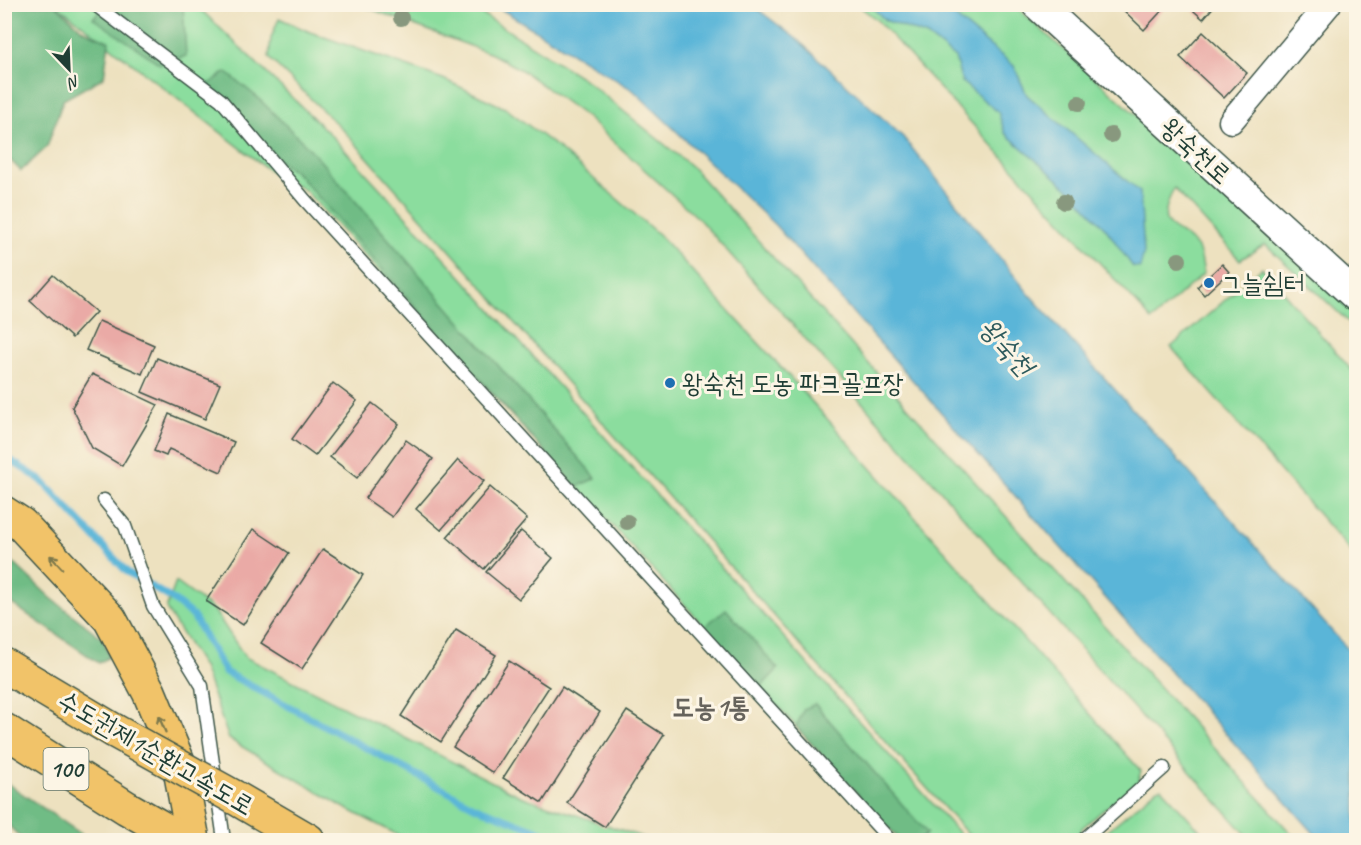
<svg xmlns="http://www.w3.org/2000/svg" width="1361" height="845" font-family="Caveat,'Poor Story',sans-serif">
  <rect width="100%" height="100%" fill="#fcf5e5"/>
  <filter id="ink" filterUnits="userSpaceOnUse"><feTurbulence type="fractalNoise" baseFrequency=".0167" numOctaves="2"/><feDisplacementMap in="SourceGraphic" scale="12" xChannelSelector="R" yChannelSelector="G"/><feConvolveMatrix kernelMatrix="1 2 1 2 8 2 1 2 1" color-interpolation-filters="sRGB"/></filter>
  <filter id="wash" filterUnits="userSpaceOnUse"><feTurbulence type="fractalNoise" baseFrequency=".008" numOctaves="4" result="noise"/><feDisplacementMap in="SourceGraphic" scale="24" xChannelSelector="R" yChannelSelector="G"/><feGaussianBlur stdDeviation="1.35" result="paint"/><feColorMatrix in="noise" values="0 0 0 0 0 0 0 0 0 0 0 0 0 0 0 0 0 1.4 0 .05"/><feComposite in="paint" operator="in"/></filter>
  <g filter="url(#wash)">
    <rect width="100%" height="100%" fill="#ede1bf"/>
    <g fill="#8bdd9e" stroke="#558d69" stroke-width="1.5">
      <polygon points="57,5 196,5 330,134 459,274 965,840 900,840 305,190 269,170"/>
      <polygon points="360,5 468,5 584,79 691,166 1297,840 1251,840 698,218 585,116 523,71 492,54"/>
      <path d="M 858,5 L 1014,5 L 1356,313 L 1356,329 L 1265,244 L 1240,260 L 1174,188 C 1151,236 1179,221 1198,249 C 1202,255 1202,266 1204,273 L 1152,320 L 878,21 Z"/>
      <polygon points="279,18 310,32 443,79 505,108 557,147 659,235 789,376 1141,771 1138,781 1082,828 1078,840 973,840 346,133 269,58 271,38"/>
      <polygon points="1262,268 1356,375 1356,557 1171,347"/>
      <polygon points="176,582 214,610 245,657 520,796 651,840 408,840 345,808 229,739 203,667 166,609"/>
      <polygon points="1161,788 1209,840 1100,840 1107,831 1157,789"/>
    </g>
    <g fill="#70bc85" stroke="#487c5c" stroke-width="1.5">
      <polygon points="4,5 56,5 83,30 109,41 104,77 63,100 47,147 21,171 5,155"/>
      <polygon points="106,5 183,5 186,56 160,64 93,18"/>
      <polygon points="226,72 257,97 311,150 596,478 576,487 295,171 284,165 208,85"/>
      <polygon points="4,554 51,598 103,639 109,657 99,663 5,599"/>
      <polygon points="726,609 778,669 760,688 704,627"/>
      <polygon points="815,704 927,833 921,840 900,840 796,727 804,709"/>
      <polygon points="4,782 5,782 90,840 23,840 5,822"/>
    </g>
    <g fill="#5ab5d8" stroke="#3c7986" stroke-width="1.5">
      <polygon points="494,5 752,5 798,40 903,137 1029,294 1356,658 1356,840 1320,840 775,225 633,90"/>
      <polygon points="870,5 941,5 1014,66 1027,95 1140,192 1144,252 1140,268 1133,267 1106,229 1072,192 1005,133 998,112 962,82 955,58 927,36 885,20"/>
    </g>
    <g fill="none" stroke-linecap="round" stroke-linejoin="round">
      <polyline stroke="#5ab5d8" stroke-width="7" points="4,456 41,480 127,572 172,599 193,616 225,672 476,807 562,840"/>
    </g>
    <g id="blocks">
      <g fill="#eaaaa6">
        <polygon points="1117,4 1168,4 1144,30"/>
        <polygon points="1186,4 1216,4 1203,19"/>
        <polygon points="1203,32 1247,73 1224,98 1180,57"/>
        <polygon points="1222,264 1229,272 1204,295 1197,287"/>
        <polygon points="53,275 96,312 72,338 30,301"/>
        <polygon points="99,321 154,345 142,374 86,350"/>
        <polygon points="157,358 220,384 205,419 142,392"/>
        <polygon points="92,374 158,405 122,466 92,448 72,407"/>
        <polygon points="333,383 357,401 315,456 292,439"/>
        <polygon points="372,403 399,424 357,478 330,457"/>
        <polygon points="169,414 234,442 221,472 169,449 166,456 154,451"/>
        <polygon points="406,440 433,459 392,517 365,498"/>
        <polygon points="458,460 484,481 441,530 416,509"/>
        <polygon points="490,487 527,519 484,569 447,537"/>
        <polygon points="253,529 289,553 243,625 206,601"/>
        <polygon points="521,531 553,558 519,599 486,572"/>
        <polygon points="323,549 363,575 302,669 261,643"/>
        <polygon points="456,630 496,655 441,742 401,716"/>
        <polygon points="509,661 549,687 493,773 453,747"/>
        <polygon points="562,687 600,712 542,803 503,778"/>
        <polygon points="627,711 664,735 605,827 567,803"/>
      </g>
    </g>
  </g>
  <g filter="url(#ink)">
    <use href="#blocks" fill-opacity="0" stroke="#3e5649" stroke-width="1.5"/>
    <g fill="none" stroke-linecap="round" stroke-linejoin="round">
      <g stroke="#3e5649" stroke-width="15">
        <g id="service">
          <polyline points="94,4 221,100 305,200 890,840"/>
          <polyline points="104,500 125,526 153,606 202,686 224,840"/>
          <polyline points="1083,840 1164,768"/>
        </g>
      </g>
      <g stroke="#3e5649" stroke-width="27">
        <polyline id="minor" points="1231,121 1329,4"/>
      </g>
      <g stroke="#3e5649" stroke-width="33">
        <polyline id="tertiary" points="1037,4 1356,296"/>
      </g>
      <g stroke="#3e5649" stroke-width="36">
        <g id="motorway">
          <polyline points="4,513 21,524 110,619 149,692 179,764 193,840"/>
          <polyline points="4,665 113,730"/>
          <polyline points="4,730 127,808 183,840"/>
          <polyline points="234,797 308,840"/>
        </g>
      </g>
      <use href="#service" stroke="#fff" stroke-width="12"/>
      <use href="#minor" stroke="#fff" stroke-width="24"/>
      <use href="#tertiary" stroke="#fff" stroke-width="30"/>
      <use href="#motorway" stroke="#f1c369" stroke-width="33"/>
      <g stroke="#3e5649" stroke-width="36" stroke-linecap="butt">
        <polyline id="motorway-bridge" points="113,730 234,797"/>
      </g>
      <use href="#motorway-bridge" stroke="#f1c369" stroke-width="33"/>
    </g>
    <g fill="#88987e">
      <circle cx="401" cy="18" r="8"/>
      <circle cx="1079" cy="103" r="8"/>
      <circle cx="1111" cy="135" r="8"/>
      <circle cx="1064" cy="202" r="8"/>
      <circle cx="1179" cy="260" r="8"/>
      <circle cx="627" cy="522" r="8"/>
    </g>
    <defs><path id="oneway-shaft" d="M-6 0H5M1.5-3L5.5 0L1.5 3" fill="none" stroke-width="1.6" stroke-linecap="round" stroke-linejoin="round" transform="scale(1.5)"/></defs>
    <g stroke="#7d794c">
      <use href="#oneway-shaft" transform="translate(56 562) rotate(-133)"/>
      <use href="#oneway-shaft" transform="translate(162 724) rotate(-113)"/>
    </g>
  </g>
  <g fill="#1f6fb2" stroke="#fcf5e5" stroke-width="2">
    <circle cx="1209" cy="283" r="6"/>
    <circle cx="670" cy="383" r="6"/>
  </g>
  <g text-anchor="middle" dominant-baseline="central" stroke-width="6" stroke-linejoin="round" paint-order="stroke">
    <rect fill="#fcf5e5" stroke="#617469" stroke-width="1.5" x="43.5" y="748" width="45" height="42" rx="4.5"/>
    <g font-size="24" font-weight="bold" fill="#1f3d34">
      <text x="66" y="769">100</text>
    </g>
    <g font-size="26" fill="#1f3d34" stroke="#fcf5e5">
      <text transform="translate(1196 151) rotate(42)">왕숙천로</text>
      <text transform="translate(156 753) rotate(30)">수도권제1순환고속도로</text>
    </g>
    <g font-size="26" fill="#1f3d34" stroke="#fcf5e5" text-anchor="start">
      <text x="1221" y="283">그늘쉼터</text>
      <text x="682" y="383">왕숙천 도농 파크골프장</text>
    </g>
    <g font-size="27" font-style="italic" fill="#2e5b5d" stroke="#fcf5e5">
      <text transform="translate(1007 347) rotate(48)">왕숙천</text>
    </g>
    <g font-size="27" font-weight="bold" fill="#66635c" stroke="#fcf5e5">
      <text x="711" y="707">도농1통</text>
    </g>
  </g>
  <rect width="1361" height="845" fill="none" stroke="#fcf5e5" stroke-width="24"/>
  <g transform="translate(69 69) rotate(157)" stroke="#fcf5e5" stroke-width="4.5" paint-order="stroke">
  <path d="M0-4.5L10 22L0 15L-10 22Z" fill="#1f3d34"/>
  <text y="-9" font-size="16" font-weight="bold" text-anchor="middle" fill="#1f3d34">N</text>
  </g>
</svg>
